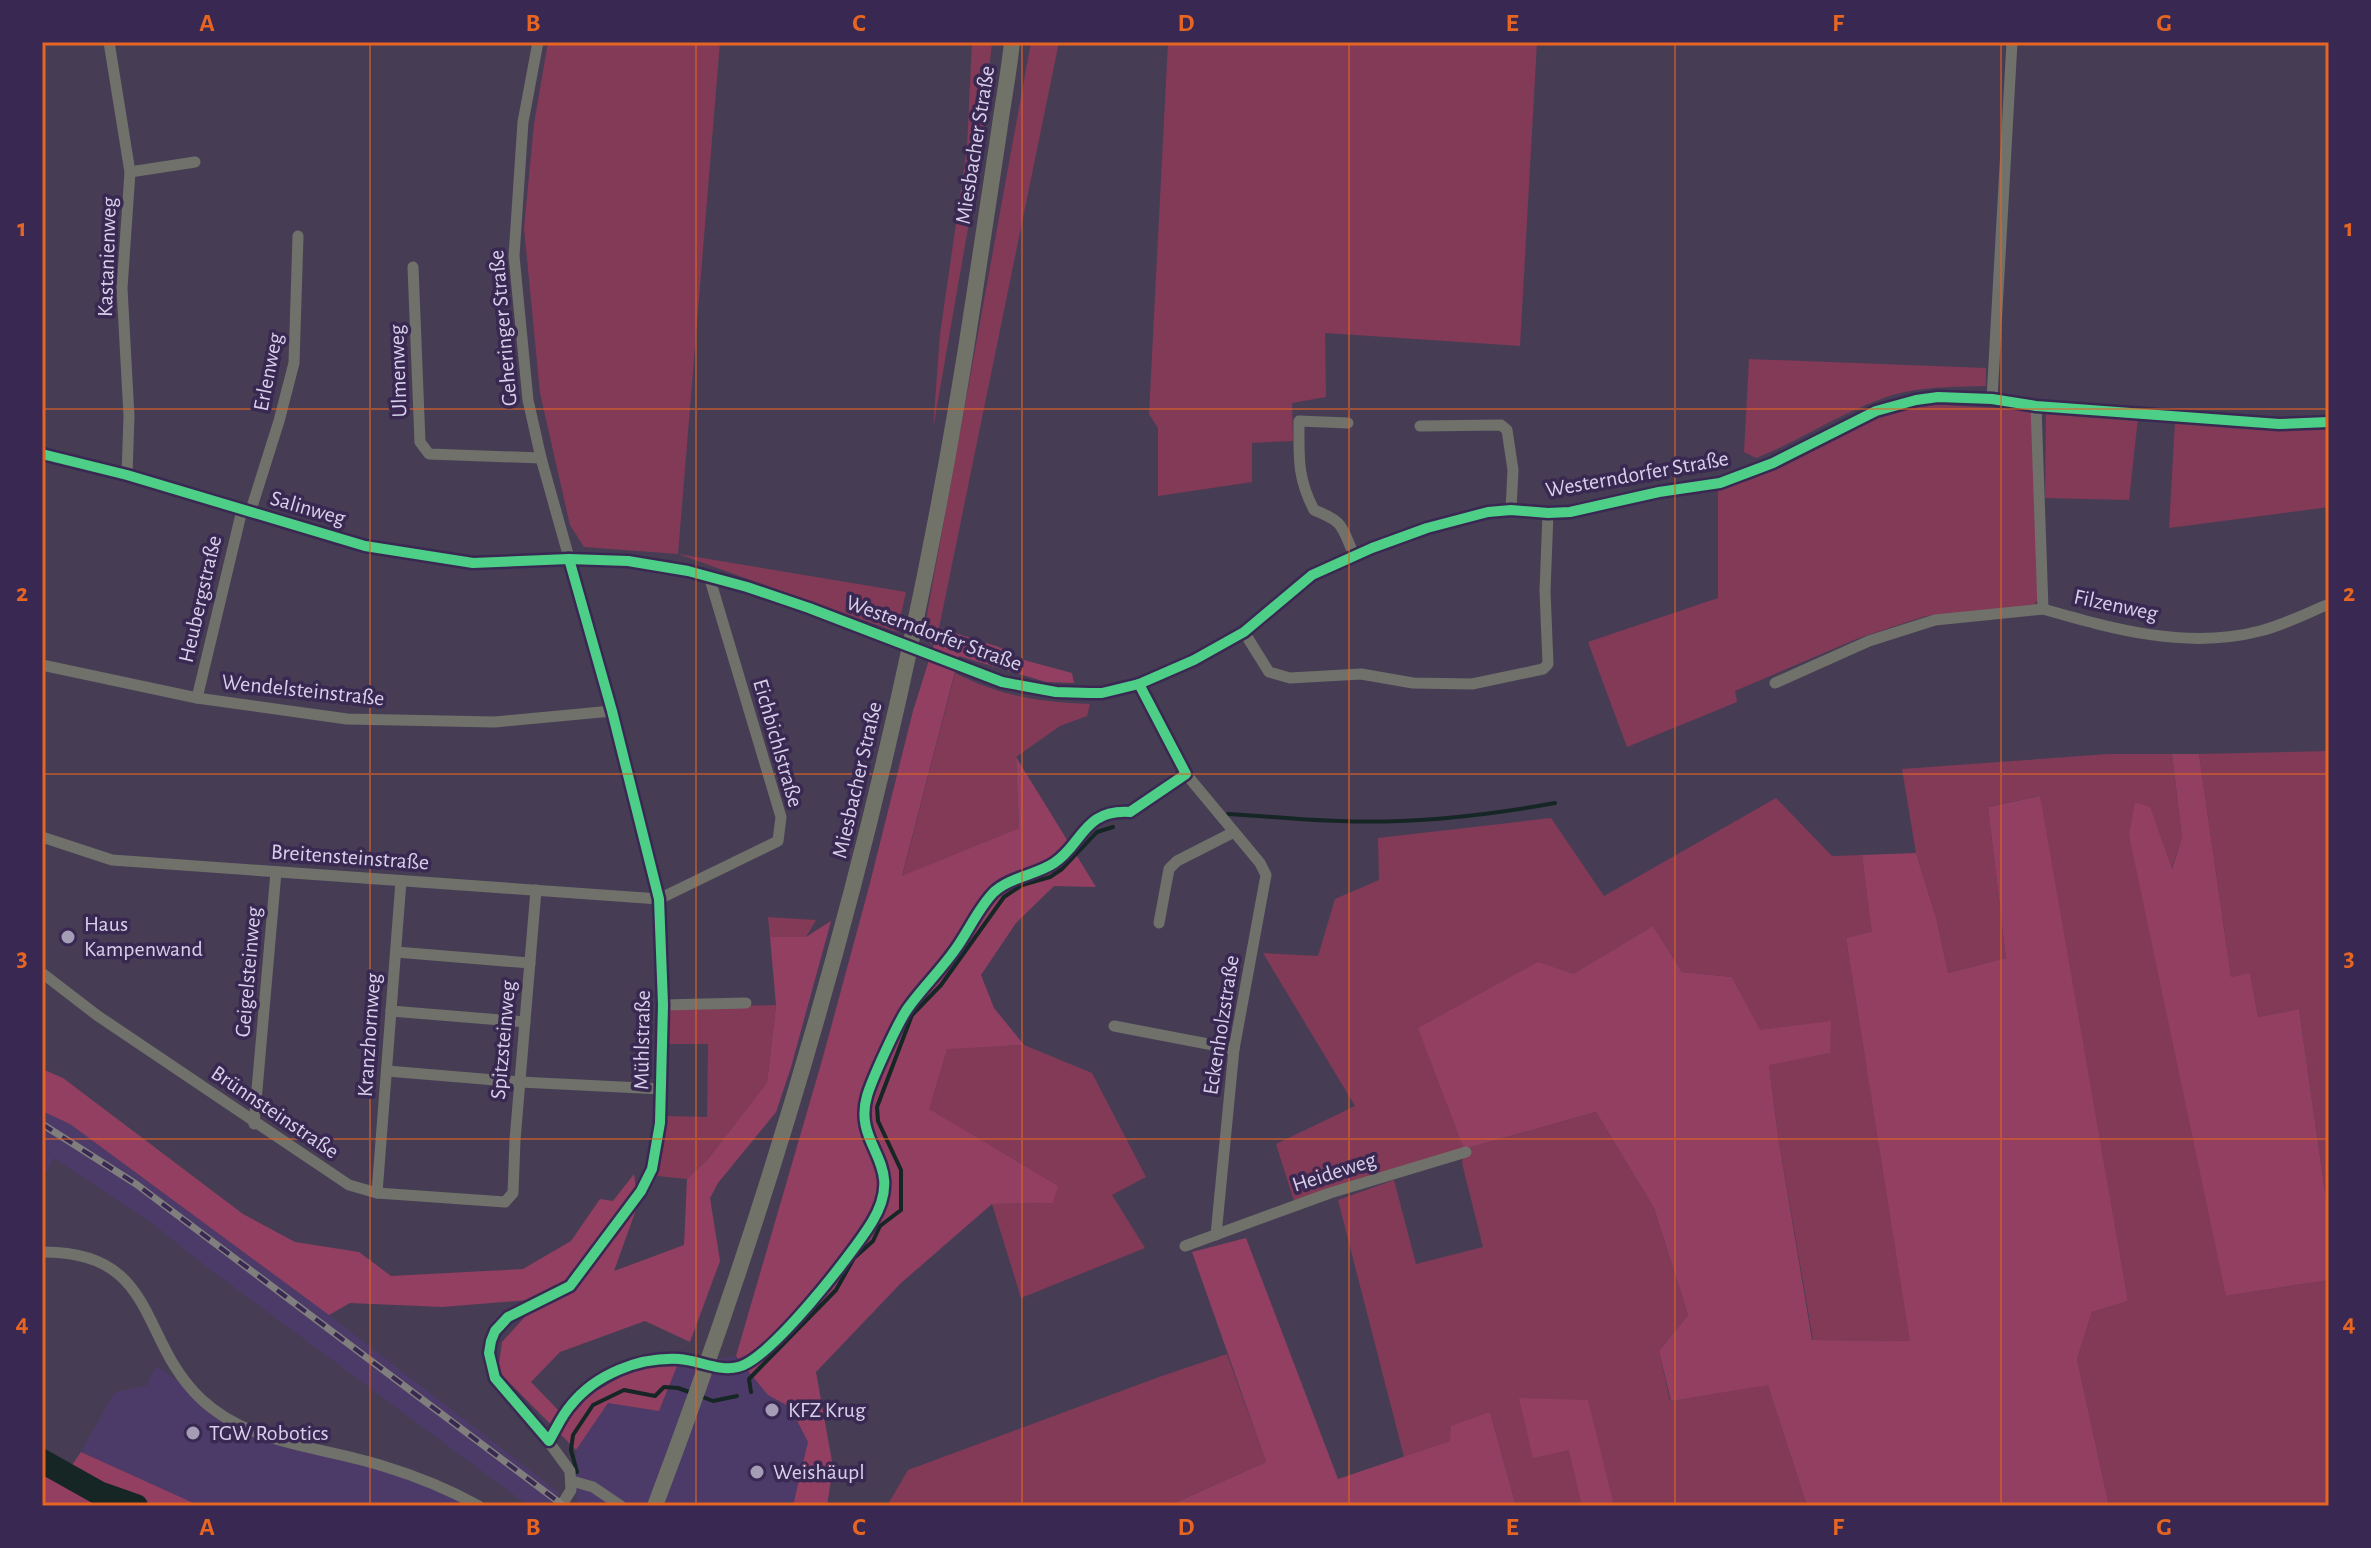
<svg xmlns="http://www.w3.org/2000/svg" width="2371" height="1548" font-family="'Alegreya Sans',sans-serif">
  <rect width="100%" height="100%" fill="#463d54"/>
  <g fill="#4c3b69">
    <polygon points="42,1111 70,1124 329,1315 559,1493 549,1506 529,1506 203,1264 152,1223 54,1158 42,1180"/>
    <polygon points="736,1356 768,1394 789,1407 808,1442 793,1506 577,1506 576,1450 608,1403 659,1411 677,1366"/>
    <polygon points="156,1366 245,1427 380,1461 470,1506 200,1506 81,1452 114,1393 147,1385"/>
  </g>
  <g fill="#823a57">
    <polygon points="548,42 720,42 678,554 906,592 897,632 678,554 584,547 570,525 540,393 524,228 534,124"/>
    <polygon points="972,42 992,42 980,159 933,429 940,334 967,148"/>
    <polygon points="1031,42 1059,42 939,628 932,645 923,636"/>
    <polygon points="1168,42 1537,42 1520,346 1325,333 1326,397 1292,403 1293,441 1252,443 1252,482 1158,496 1158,428 1149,414"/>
    <path d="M 1749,359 L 1986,368 L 1986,386 C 1950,387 1915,386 1881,399 C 1837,415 1799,441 1756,458 L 1744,452 Z"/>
    <polygon points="1927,404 2031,410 2039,598 2034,605 1926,616 1859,638 1735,691 1737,702 1627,747 1588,642 1718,598 1718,488 1750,480 1873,419"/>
    <polygon points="2046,414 2138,418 2129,500 2045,498"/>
    <polygon points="2175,421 2329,426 2329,507 2169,528"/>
    <path d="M 955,673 C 1000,696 1039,702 1090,704 L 1087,716 L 1060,726 L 1016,757 L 1019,828 L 902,877 Z"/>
    <polygon points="2329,751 2329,1220 2299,1009 2258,1017 2250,974 2231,977 2199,754"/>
    <polygon points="2108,754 2172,754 2182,837 2171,870 2226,1296 2329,1280 2329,1506 2109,1506 2077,1359 2092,1312 2128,1301 2039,796 1988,807 2006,958 1948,973 1937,921 1916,853 1902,769"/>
    <polygon points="1776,798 1832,856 1862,855 1873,933 1846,938 1911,1341 1813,1340 1778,1136 1769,1064 1830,1053 1760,1031 1732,977 1682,972 1653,926 1573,974 1464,1149 1596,1112 1654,1208 1688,1315 1659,1351 1670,1401 1768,1384 1807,1506 1516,1506 1490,1412 1450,1441 1404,1457 1338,1200 1394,1180 1416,1264 1483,1247 1462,1163 1464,1149 1295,1204 1276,1144 1355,1106 1263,953 1318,956 1335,899 1379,880 1378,838 1551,818 1604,896"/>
    <polygon points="768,917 816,920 806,937 770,937"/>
    <polygon points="776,1005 767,1084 708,1159 687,1179 657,1176 665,1138 666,1116 707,1117 708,1044 669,1044 670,1008"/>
    <polygon points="1024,1045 1092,1073 1146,1177 1112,1195 1145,1248 1021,1298 992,1204 1053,1203 1057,1186 928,1110 947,1048"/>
    <polygon points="1227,1354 1266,1462 1168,1506 887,1506 908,1470 1159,1377"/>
  </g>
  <g fill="#933f61">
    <polygon points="939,628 999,647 1020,659 1072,673 1074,683 1046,682 959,656 902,876 1019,828 1016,757 1096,887 1054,886 1016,923 981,975 994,1008 1024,1045 947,1049 929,1109 1058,1186 1053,1203 992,1204 901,1283 816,1372 833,1467 827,1506 793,1506 808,1442 790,1407 768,1395 736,1356 823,1057 869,887 913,711"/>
    <polygon points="2172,754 2199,754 2231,977 2250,973 2258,1017 2299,1009 2329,1220 2329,1280 2226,1296 2129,835 2135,802 2150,807 2172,869 2182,837"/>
    <polygon points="2040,796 2128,1301 2092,1312 2077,1359 2109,1506 1807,1506 1768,1385 1671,1401 1659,1351 1688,1315 1654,1208 1596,1112 1464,1149 1418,1028 1538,962 1573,974 1653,926 1682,972 1732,977 1760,1030 1831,1021 1830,1053 1769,1065 1778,1136 1812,1340 1910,1341 1846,938 1872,932 1862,855 1916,853 1937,921 1948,973 2006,958 1988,807"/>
    <polygon points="831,921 791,1067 776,1112 718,1183 710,1198 720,1261 690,1342 645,1321 560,1352 531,1382 560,1412 636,1368 677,1366 659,1411 608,1403 576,1450 498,1371 502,1342 541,1299 442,1307 350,1303 329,1315 70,1124 42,1111 42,1069 63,1078 243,1214 295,1242 359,1252 391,1276 523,1269 571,1241 600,1199 613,1201 634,1174 638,1204 614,1271 684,1245 687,1179 708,1159 767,1083 776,1005 770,937 806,937"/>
    <polygon points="1246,1238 1338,1479 1450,1441 1451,1426 1490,1412 1516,1506 1168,1506 1266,1462 1192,1252"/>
    <polygon points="1519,1398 1588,1400 1614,1506 1582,1506 1569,1450 1533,1458"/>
    <polygon points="81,1452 200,1506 42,1506 42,1455 72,1465"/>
  </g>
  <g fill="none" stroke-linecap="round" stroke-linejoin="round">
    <g stroke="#152625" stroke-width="4">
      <path d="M 1228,814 C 1265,816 1302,820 1339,821 C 1411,824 1484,816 1555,803"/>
      <polyline points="751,1392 749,1379 836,1290 854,1258 873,1241 880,1226 901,1210 901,1170 878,1121 877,1107 912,1015 941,985 1004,897 1022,885 1050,877 1062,869 1097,832 1113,827"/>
      <polyline points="700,1396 713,1401 737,1396"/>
      <polyline points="577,1472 571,1450 573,1435 593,1405 624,1390 655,1396 664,1387 678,1388 692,1393"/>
    </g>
    <polyline stroke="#152625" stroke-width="24" points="42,1461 99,1493 136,1506"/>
    <g stroke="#70716a" stroke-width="11">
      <polyline points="109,42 130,172 122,288 129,416 127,475"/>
      <polyline points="538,42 523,122 514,256 528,400 541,458 612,711 659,899 663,970 660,1123 652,1169 641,1191 570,1286 508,1317 495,1331 491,1341 489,1353 495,1378 529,1415 570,1471 571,1490 561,1506"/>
      <polyline points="130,172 195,162"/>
      <polyline points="413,267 420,442 429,454 541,458"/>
      <polyline points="1992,399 2012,42"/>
      <path d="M 2036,406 L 2043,609 C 2113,629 2187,650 2260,631 C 2284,625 2307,613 2329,604"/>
      <path d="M 1348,423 L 1299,421 C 1299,458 1297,477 1314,510 C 1345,522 1341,526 1354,555"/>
      <polyline points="1420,426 1501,425 1507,430 1513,470 1511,510"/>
      <polyline points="42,454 127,475 365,546 473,563 569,559 628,561 688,571 747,587 809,608 1002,682 1056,692 1089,693 1102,693 1139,684 1194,660 1244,632 1312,575 1372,548 1427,528 1488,512 1511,510 1548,513 1570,512 1659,492 1720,483 1773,463 1876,411 1916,400 1938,397 1992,399 2036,406 2279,424 2329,422"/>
      <polyline points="250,513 279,421 294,363 298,236"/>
      <polyline points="1244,632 1269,672 1290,678 1361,674 1413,683 1472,684 1543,669 1548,664 1545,591 1548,513"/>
      <polyline points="42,665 197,698 347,719 495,722 612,711"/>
      <polyline points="1775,683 1869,641 1935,620 2043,609"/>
      <polyline points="1139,684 1186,774 1260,863 1266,875 1234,1049 1216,1235"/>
      <polyline points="197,698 242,510"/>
      <polyline points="1119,811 1130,812 1186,774"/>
      <polyline points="42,837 112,860 659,899 778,841 781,817 709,576"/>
      <polyline points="1159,923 1169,869 1177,861 1234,832"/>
      <polyline points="396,952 530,963"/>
      <polyline points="42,973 98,1016 349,1185 377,1193 505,1202 513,1193 515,1140 536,890"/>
      <polyline points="663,1005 746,1003"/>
      <polyline points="391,1011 525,1022"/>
      <polyline points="1114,1026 1234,1049"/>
      <polyline points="387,1071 520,1082 661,1089"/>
      <polyline points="254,1124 276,872"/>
      <polyline points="377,1193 401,881"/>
      <polyline points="1185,1246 1330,1193 1466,1152"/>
      <path d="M 42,1252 C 159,1251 138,1340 201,1399 C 251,1446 322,1446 383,1466 C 416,1476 450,1490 479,1506"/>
      <path d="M 549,1441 C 556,1429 563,1414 572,1404 C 598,1374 643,1354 683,1360 C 711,1364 728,1374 755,1359"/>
      <polyline points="572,1481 593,1487 621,1506"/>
    </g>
    <path stroke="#717369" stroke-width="16" d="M 655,1506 C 803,1115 912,710 974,297 C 982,242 991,187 999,132 C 1003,102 1009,72 1012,42"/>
    <g stroke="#807f7e" stroke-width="7">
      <polyline id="rail" points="42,1124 136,1184 564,1506"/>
    </g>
    <use href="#rail" stroke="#392952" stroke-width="4" stroke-dasharray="12" stroke-linecap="butt"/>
    <g stroke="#392952" stroke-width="15">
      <g id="cycleway">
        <polyline points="42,454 127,475 365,546 473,563 569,559 628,561 688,571 747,587 809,608 1002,682 1056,692 1089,693 1102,693 1139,684 1194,660 1244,632 1312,575 1372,548 1427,528 1488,512 1511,510 1548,513 1570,512 1659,492 1720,483 1773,463 1876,411 1916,400 1938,397 1992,399 2036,406 2279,424 2329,422"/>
        <path d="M 569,559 L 612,711 L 659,899 L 663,1005 L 660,1123 L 652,1169 L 641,1191 L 570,1286 L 508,1317 L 495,1331 L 491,1341 L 489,1353 L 495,1378 L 549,1441 C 556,1429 562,1415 571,1405 C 596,1374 639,1357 679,1359 C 698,1360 719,1372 738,1367 C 771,1359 853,1253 872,1222 C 908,1162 852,1148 867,1096 C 872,1079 898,1022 908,1008 C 923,987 942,969 957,947 C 969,930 979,907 994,892 C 1010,877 1036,875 1054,863 C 1083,844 1083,809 1130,812 L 1186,774 L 1139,684"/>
      </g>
    </g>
    <use href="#cycleway" stroke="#4dcf88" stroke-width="10"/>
  </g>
  <path fill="none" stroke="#e66522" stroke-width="2" stroke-opacity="0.55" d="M 370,42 L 370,1506M 696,42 L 696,1506M 1022,42 L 1022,1506M 1349,42 L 1349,1506M 1675,42 L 1675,1506M 2001,42 L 2001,1506M 42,409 L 2329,409M 42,774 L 2329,774M 42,1139 L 2329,1139"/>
  <g fill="#a59db6" stroke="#392952" stroke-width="3">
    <circle cx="68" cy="937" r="8"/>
    <circle cx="772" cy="1410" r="8"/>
    <circle cx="193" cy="1433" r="8"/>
    <circle cx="757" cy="1472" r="8"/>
  </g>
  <g text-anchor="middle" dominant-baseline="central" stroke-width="7" stroke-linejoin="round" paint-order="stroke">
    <g font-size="22" fill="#d8d0ea" stroke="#392952">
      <text transform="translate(975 145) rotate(-81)">Miesbacher Straße</text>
      <text transform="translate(107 257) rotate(-88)">Kastanienweg</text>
      <text transform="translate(503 328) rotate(-95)">Geheringer Straße</text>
      <text transform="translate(398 371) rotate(-92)">Ulmenweg</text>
      <text transform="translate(268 372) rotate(-79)">Erlenweg</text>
      <text transform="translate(1637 474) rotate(-10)">Westerndorfer Straße</text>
      <text transform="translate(308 508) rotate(16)">Salinweg</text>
      <text transform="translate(200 599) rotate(-77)">Heubergstraße</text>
      <text transform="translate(2116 605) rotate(12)">Filzenweg</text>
      <text transform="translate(934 633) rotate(20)">Westerndorfer Straße</text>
      <text transform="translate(303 690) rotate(6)">Wendelsteinstraße</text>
      <text transform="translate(778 743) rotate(74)">Eichbichlstraße</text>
      <text transform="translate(857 780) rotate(-77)">Miesbacher Straße</text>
      <text transform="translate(350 857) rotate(4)">Breitensteinstraße</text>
      <text transform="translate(248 972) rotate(-85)">Geigelsteinweg</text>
      <text transform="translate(1221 1025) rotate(-81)">Eckenholzstraße</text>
      <text transform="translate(369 1035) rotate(-86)">Kranzhornweg</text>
      <text transform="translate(503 1040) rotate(-85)">Spitzsteinweg</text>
      <text transform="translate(642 1040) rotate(-89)">Mühlstraße</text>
      <text transform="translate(275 1112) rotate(34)">Brünnsteinstraße</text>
      <text transform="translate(1334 1172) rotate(-18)">Heideweg</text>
    </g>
    <g font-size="22" fill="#d8d0ea" stroke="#392952" text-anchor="start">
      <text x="84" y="924">Haus<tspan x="84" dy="25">Kampenwand</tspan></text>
      <text x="788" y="1410">KFZ Krug</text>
      <text x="209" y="1433">TGW Robotics</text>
      <text x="773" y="1472">Weishäupl</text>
    </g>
  </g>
  <rect width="2371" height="1548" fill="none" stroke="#392952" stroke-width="88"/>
  <rect x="44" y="44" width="2283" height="1460" fill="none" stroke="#e66522" stroke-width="3"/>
  <g font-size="26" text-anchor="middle" font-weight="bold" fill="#e66522">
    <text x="207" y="31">A</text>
    <text x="533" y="31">B</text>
    <text x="859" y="31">C</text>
    <text x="1186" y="31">D</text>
    <text x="1512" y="31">E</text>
    <text x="1838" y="31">F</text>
    <text x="2164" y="31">G</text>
    <text x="22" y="236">1</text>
    <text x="2349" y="236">1</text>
    <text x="22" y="601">2</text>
    <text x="2349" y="601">2</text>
    <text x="22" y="966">3</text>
    <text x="2349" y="966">3</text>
    <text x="22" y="1331">4</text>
    <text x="2349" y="1331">4</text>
    <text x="207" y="1535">A</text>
    <text x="533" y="1535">B</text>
    <text x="859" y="1535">C</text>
    <text x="1186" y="1535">D</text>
    <text x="1512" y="1535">E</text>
    <text x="1838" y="1535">F</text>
    <text x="2164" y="1535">G</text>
  </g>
</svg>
